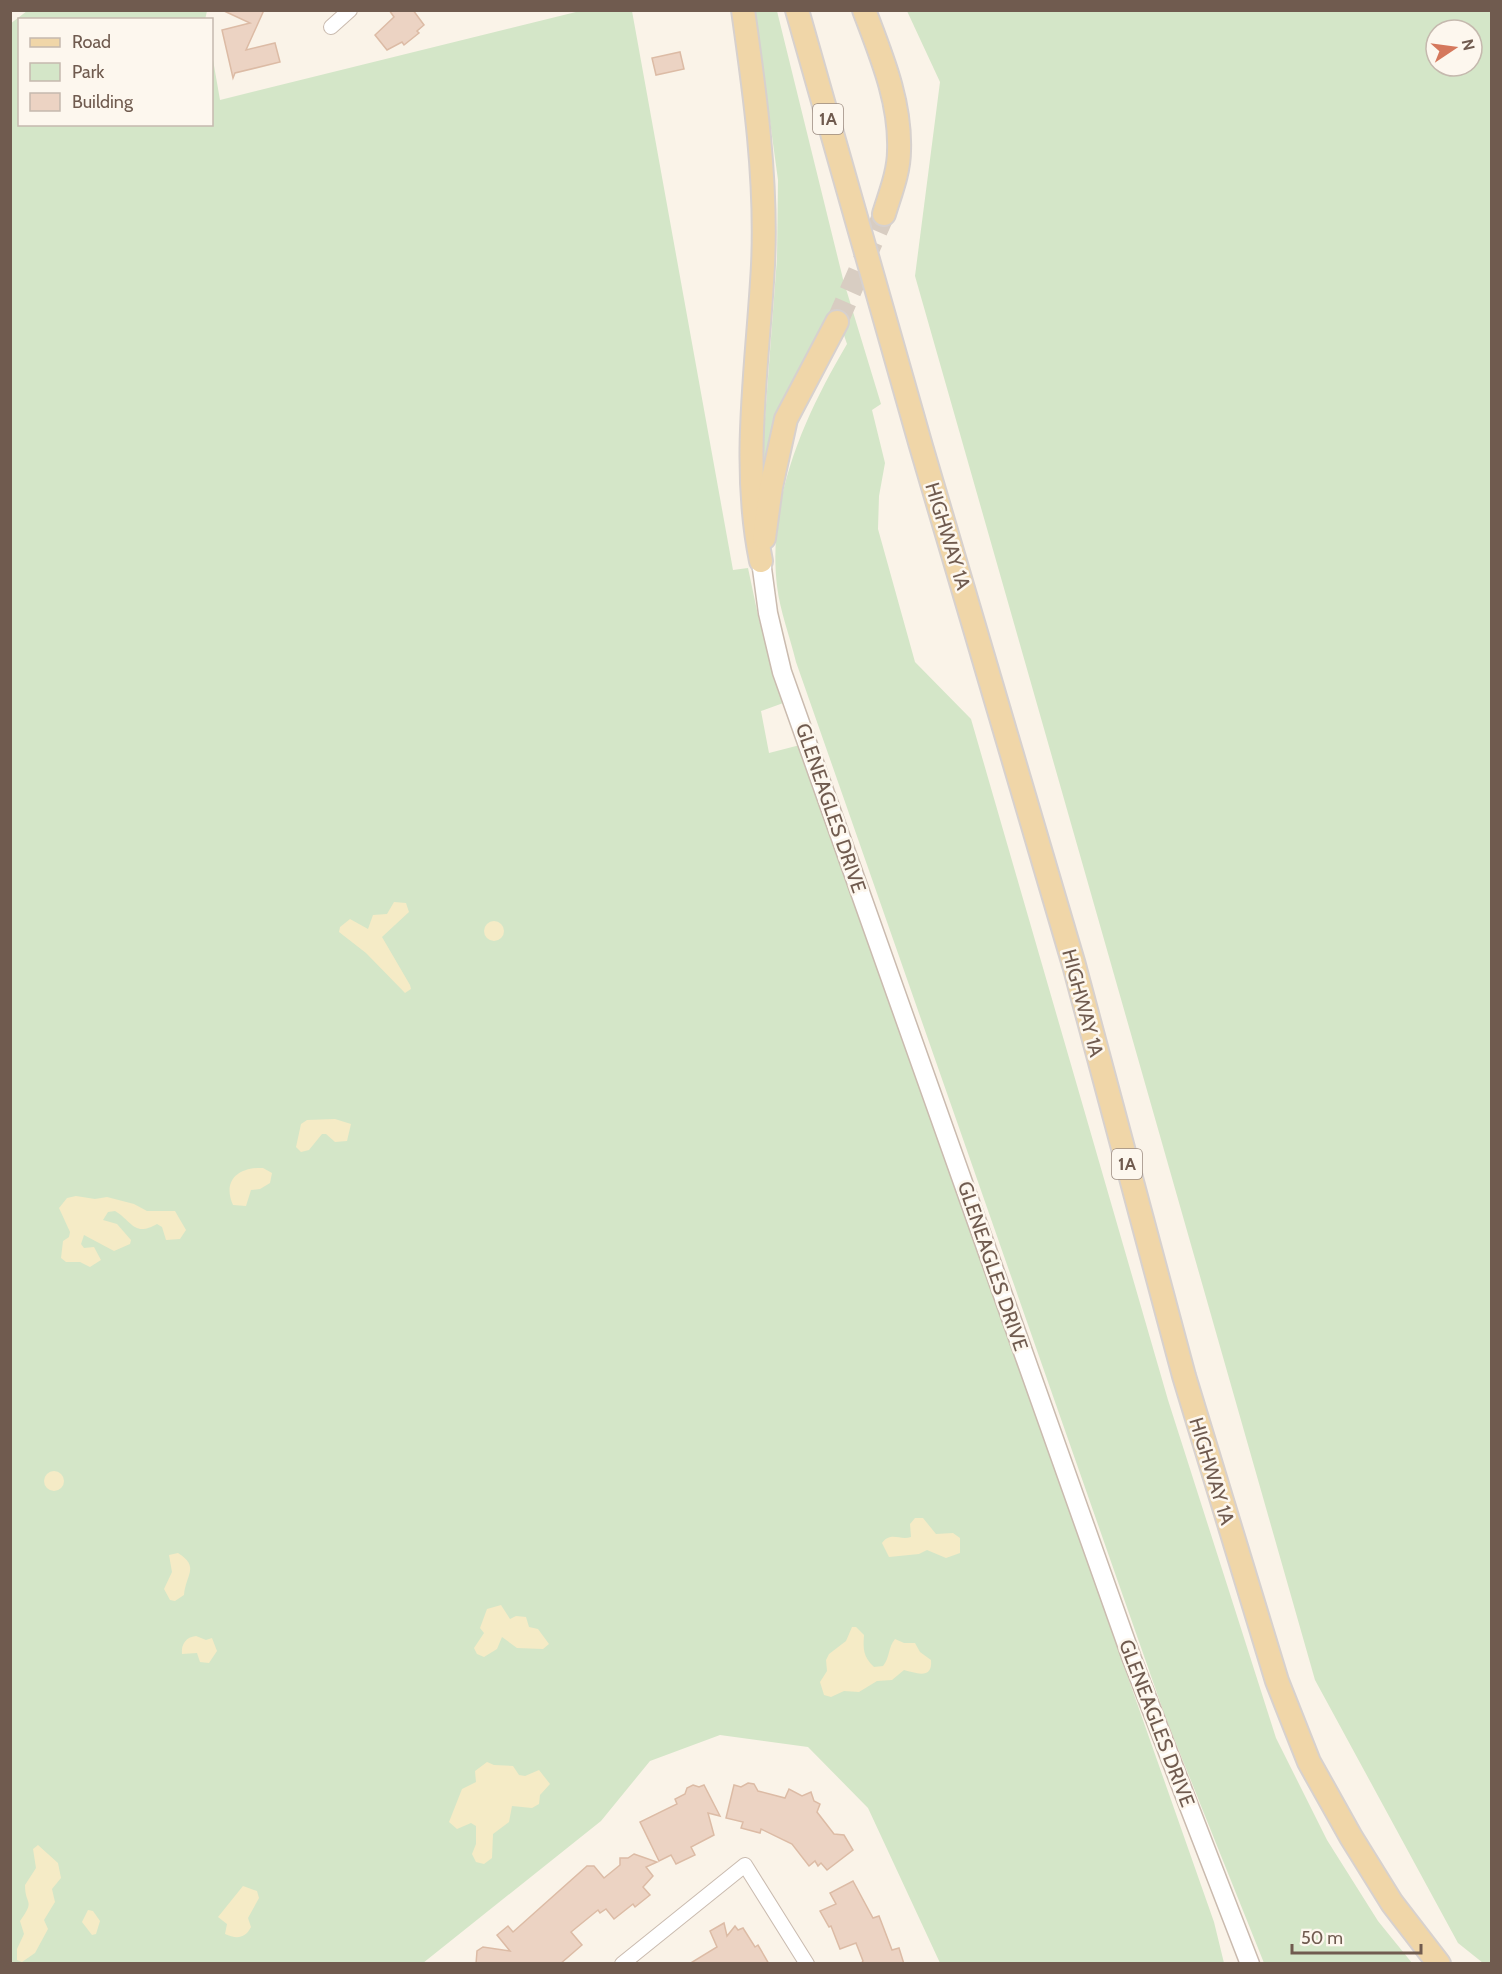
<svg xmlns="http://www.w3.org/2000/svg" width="1502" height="1974" font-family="Cabin,sans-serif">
  <rect width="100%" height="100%" fill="#faf3e8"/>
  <g fill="#d4e6c8" fill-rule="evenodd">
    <polygon points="27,11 207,11 205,20 20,20 20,124 212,124 212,54 220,100 580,11 632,11 733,570 748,568 759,620 786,702 761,711 769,753 800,745 1214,1922 1224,1963 940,1963 868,1808 808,1747 720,1735 650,1761 601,1821 423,1963 11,1963 10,24"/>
    <path d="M 755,11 L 777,11 L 843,279 L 881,404 L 872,410 L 885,463 L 879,496 L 878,529 L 915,662 L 971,719 L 1168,1400 L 1276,1738 L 1327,1840 L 1378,1921 L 1412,1963 L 1264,1963 L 1165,1716 L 796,662 C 790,637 780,611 777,586 C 767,499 804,417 847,344 L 835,309 L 807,363 L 760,485 L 777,258 L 778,180 Z"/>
    <path d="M 907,11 L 1491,11 L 1491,1963 L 1483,1963 L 1458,1943 L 1315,1680 L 915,276 L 940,82 ZM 1436,30 L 1472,30 L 1472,66 L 1436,66 Z"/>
  </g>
  <g fill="#f5ebc6">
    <polygon points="394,902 406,903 409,912 382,937 410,985 411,989 405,993 366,953 339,932 340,927 350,919 368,929 373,915 387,914"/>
    <circle cx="494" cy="931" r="10"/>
    <polygon points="335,1119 351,1124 347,1141 335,1142 326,1134 322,1134 309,1150 301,1152 296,1147 301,1124 307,1120"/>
    <path d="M 263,1168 L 272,1173 L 270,1183 L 260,1189 L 251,1190 L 246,1206 L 233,1205 C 222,1180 239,1167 263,1168 Z"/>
    <path d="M 76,1196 L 95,1199 L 107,1197 L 134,1204 L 147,1211 L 175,1211 L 186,1230 L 180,1239 L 166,1240 L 162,1227 L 157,1224 C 134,1237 133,1222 115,1211 L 108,1212 L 103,1220 L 117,1224 L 131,1240 L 130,1244 L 114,1251 L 84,1235 L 81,1244 L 84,1248 L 94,1247 L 101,1260 L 90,1267 L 80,1262 L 66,1262 L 61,1258 L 63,1241 L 69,1237 L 70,1232 L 59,1208 L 67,1198 Z"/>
    <circle cx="54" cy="1481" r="10"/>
    <path d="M 915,1518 L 923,1518 L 936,1534 L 953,1533 L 960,1538 L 960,1553 L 946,1558 L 927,1550 L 919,1554 L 889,1557 L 882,1543 C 891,1531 900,1541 911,1537 L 910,1524 Z"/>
    <path d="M 178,1553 C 200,1567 186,1574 184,1595 L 175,1601 L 170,1600 L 164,1589 L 172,1572 L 169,1555 Z"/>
    <polygon points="501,1605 510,1619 516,1616 526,1617 529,1627 538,1629 549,1644 543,1649 517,1648 502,1637 497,1649 484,1657 477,1654 474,1648 484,1633 480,1628 487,1609"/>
    <path d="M 852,1627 L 856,1627 L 864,1635 C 863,1648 863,1657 874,1667 L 883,1666 C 890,1658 888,1647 895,1639 L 904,1643 L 915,1643 L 920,1652 L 931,1660 C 933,1680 916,1673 904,1670 L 892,1680 L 877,1681 L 859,1692 L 844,1691 L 831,1697 L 824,1695 L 820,1682 L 827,1671 L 826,1660 L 829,1654 L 846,1641 Z"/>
    <path d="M 196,1636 L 206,1640 L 212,1638 L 217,1651 L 209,1663 L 200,1662 L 197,1653 L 182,1654 C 181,1644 186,1637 196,1636 Z"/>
    <polygon points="487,1762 494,1765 513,1766 519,1775 525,1776 539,1770 550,1784 540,1795 539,1804 532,1808 512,1806 509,1822 493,1834 492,1858 484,1864 476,1862 472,1854 476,1844 476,1826 471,1823 457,1829 449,1822 462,1789 476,1782 475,1771"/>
    <path d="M 38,1845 L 58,1863 L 61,1878 L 52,1889 L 55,1902 L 44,1920 L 48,1929 L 35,1953 L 22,1962 L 17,1960 L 17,1949 L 24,1934 L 20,1921 C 36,1899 25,1906 25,1885 L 36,1868 L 33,1849 Z"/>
    <path d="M 243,1886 L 257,1891 L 259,1898 L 248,1918 L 251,1927 C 245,1939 236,1939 225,1934 L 227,1924 L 218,1917 Z"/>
    <polygon points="88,1910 93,1911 100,1921 96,1934 92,1935 82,1922"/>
  </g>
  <g fill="#ecd3c3" stroke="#dcbba5" stroke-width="1.5">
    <polygon points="222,10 264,10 246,50 275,43 280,62 235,73 233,78 222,30 250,23"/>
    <polygon points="389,10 413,10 424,25 417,31 419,33 404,45 402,42 387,50 375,35 394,17"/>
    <polygon points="680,52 684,69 656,75 652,58"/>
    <polygon points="748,1783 754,1784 758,1791 785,1798 789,1789 802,1796 811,1792 814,1801 820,1804 817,1812 834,1834 844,1835 853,1850 827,1870 821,1863 818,1866 815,1861 809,1866 792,1844 761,1829 760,1833 741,1828 743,1822 726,1818 734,1785 741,1787"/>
    <polygon points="693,1785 699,1787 704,1785 720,1816 708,1813 714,1835 691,1847 695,1855 676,1864 671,1855 659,1861 640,1822 677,1804 675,1799 685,1794 687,1788"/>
    <polygon points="634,1854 657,1862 646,1867 653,1876 643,1887 650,1895 635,1907 633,1904 614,1919 606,1909 600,1913 598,1910 571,1932 582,1945 560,1964 476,1964 477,1951 483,1947 510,1951 497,1935 508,1926 513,1932 587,1866 594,1866 604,1878 620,1865 620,1858 628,1858"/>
    <polygon points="853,1881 873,1918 879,1916 892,1950 899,1948 904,1964 861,1964 863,1961 856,1943 840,1949 831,1926 829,1927 820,1911 836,1904 830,1893"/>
    <polygon points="724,1923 727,1936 735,1926 738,1930 743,1928 755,1947 758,1945 769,1964 689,1964 717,1947 710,1931"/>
  </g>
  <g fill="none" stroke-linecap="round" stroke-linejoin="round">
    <polyline stroke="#d8cdc2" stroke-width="22" stroke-dasharray="22 11" stroke-linecap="butt" points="837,322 884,214"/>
    <g stroke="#cabbaf" stroke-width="16">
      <g id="minor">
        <polyline points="331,27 350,10"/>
        <polyline points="622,1964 745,1865 807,1964"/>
      </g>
    </g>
    <g stroke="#cabbaf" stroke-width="21">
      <polyline id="tertiary" points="761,561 768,613 782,672 1132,1659 1250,1964"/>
    </g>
    <g stroke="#d7d1ce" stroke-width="26">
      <g id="primary">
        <path d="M 743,10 C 755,94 767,180 763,265 C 758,363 741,463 761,561"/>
        <polyline points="797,10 921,446 1074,965 1184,1376 1277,1681 1309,1762 1351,1837 1392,1903 1439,1964"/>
        <path d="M 864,10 C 881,55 901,102 899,151 C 899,172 890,194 884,214"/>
        <polyline points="764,538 771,487 786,419 837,322"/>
      </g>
    </g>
    <use href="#minor" stroke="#fff" stroke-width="14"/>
    <use href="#tertiary" stroke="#fff" stroke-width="18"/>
    <use href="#primary" stroke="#f0d6a8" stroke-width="22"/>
  </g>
  <g text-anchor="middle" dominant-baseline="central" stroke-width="5" stroke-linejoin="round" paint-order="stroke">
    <g fill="#fdf7ee" stroke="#9a8a7f" stroke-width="1.5">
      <rect x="813" y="104" width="30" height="30" rx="4.5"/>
      <rect x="1112" y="1149" width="30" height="30" rx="4.5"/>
    </g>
    <g font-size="18" font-weight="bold" fill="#705b4f">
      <text x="828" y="119">1A</text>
      <text x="1127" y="1164">1A</text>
    </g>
    <g font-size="20" fill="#705b4f" stroke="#fdf7ee">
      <text transform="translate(948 536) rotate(73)">HIGHWAY 1A</text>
      <text transform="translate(831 808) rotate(71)">GLENEAGLES DRIVE</text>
      <text transform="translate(1083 1003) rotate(75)">HIGHWAY 1A</text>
      <text transform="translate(993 1266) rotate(71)">GLENEAGLES DRIVE</text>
      <text transform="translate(1212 1471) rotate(73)">HIGHWAY 1A</text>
      <text transform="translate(1157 1723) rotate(69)">GLENEAGLES DRIVE</text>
    </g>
  </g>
  <rect width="1502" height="1974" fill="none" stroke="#705b4f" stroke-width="24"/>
  <rect x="18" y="18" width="195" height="108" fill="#fdf7ee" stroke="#c5b9ae" stroke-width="1.5"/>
  <rect x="30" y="38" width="30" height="9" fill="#f0d6a8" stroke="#c5b9ae" stroke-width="1.5"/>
  <text x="72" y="48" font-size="18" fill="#705b4f">Road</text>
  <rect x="30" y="63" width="30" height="18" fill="#d4e6c8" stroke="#c5b9ae" stroke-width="1.5"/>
  <text x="72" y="78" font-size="18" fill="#705b4f">Park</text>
  <rect x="30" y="93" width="30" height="18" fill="#ecd3c3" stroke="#c5b9ae" stroke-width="1.5"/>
  <text x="72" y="108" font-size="18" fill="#705b4f">Building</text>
  <g transform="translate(1454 48) rotate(77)"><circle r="28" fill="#fdf7ee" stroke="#c5b9ae" stroke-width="1.5"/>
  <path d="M0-4.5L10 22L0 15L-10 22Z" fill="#d5785c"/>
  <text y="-9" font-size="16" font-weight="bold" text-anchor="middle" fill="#705b4f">N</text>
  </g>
  <path d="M1292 1944v9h129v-9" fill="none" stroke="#705b4f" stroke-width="3"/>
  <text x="1301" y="1944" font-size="18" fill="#705b4f" stroke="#fdf7ee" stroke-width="4.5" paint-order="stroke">50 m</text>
</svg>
